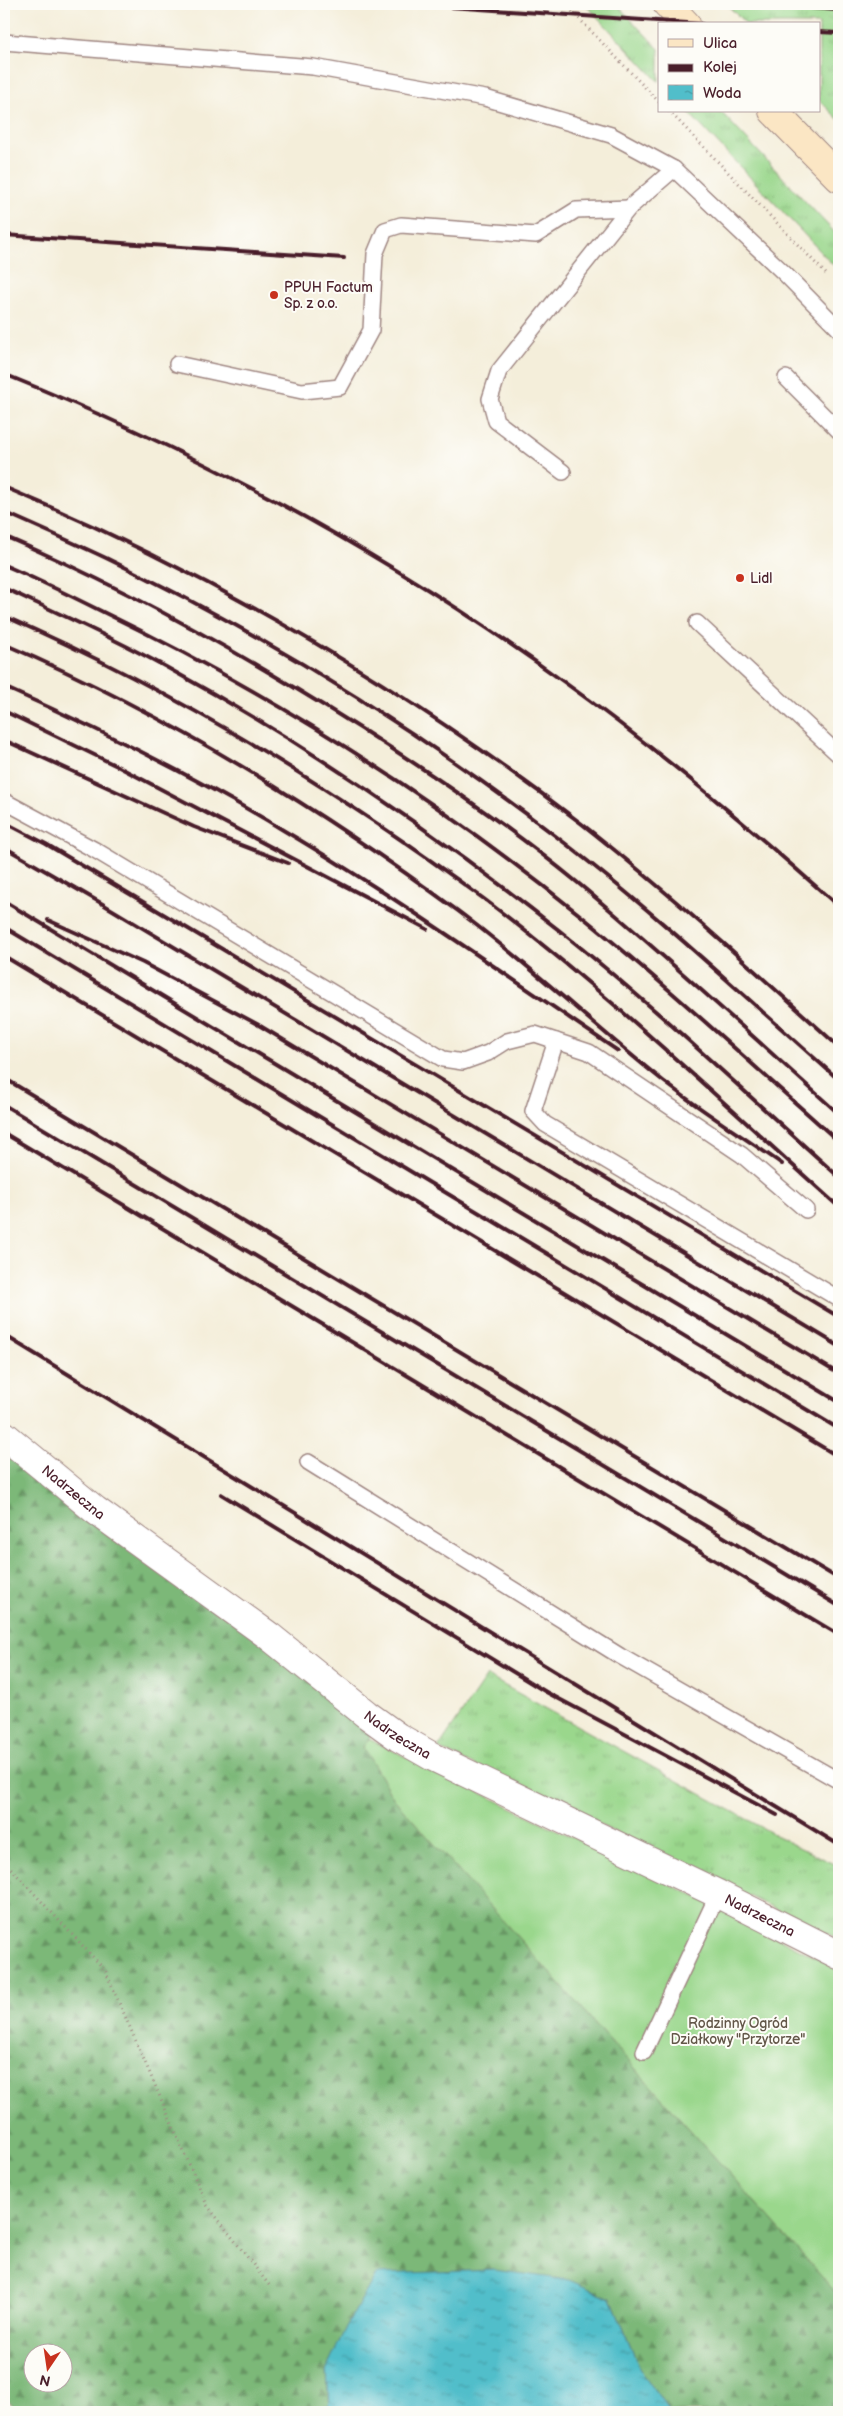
<svg xmlns="http://www.w3.org/2000/svg" width="843" height="2416" font-family="'Balsamiq Sans',sans-serif">
  <defs>
    <pattern id="grass-tufts" width="24" height="20" patternUnits="userSpaceOnUse" patternTransform="scale(1.25)"><rect width="24" height="20" fill="#9ad78c"/><path d="M3 7l-1-3M5 7V3M7 7l1-3M15 17l-1-3M17 17v-4M19 17l1-3" fill="none" stroke="#86b879"/></pattern>
    <pattern id="forest-firs" width="22" height="20" patternUnits="userSpaceOnUse" patternTransform="scale(1.25)"><rect width="22" height="20" fill="#7bb878"/><path d="M5 1l3.5 6h-7zM16 11l3.5 6h-7z" fill="#679563"/></pattern>
    <pattern id="water-ripples" width="26" height="14" patternUnits="userSpaceOnUse" patternTransform="scale(1.25)"><rect width="26" height="14" fill="#51beca"/><path d="M2 4q2-2 4 0t4 0M15 11q2-2 4 0t4 0" fill="none" stroke="#459aa4"/></pattern>
  </defs>
  <rect width="100%" height="100%" fill="#fdfcf7"/>
  <filter id="ink" filterUnits="userSpaceOnUse"><feTurbulence type="fractalNoise" baseFrequency=".02" numOctaves="2"/><feDisplacementMap in="SourceGraphic" scale="10" xChannelSelector="R" yChannelSelector="G"/><feConvolveMatrix kernelMatrix="1 2 1 2 8 2 1 2 1" color-interpolation-filters="sRGB"/></filter>
  <filter id="wash" filterUnits="userSpaceOnUse"><feTurbulence type="fractalNoise" baseFrequency=".0096" numOctaves="4" result="noise"/><feDisplacementMap in="SourceGraphic" scale="20" xChannelSelector="R" yChannelSelector="G"/><feGaussianBlur stdDeviation="1.12" result="paint"/><feColorMatrix in="noise" values="0 0 0 0 0 0 0 0 0 0 0 0 0 0 0 0 0 1.4 0 .05"/><feComposite in="paint" operator="in"/></filter>
  <g filter="url(#wash)">
    <rect width="100%" height="100%" fill="#f4eeda"/>
    <g fill="url(#grass-tufts)" stroke="#727b5c">
      <polygon points="585,4 616,4 659,49 659,82"/>
      <polygon points="726,4 835,4 839,8 839,120 819,100 819,24 746,24"/>
      <polygon points="687,111 720,111 839,237 839,271"/>
      <polygon points="487,1676 792,1844 839,1866 839,1939 438,1748"/>
    </g>
    <path fill="url(#forest-firs)" stroke="#626c52" fill-rule="evenodd" d="M 4,1441 L 376,1728 L 363,1747 L 394,1799 L 839,2296 L 839,2412 L 670,2412 L 640,2369 L 611,2298 L 327,2368 L 329,2412 L 20,2412 L 4,2397 ZM 32,2354 L 62,2354 L 62,2384 L 32,2384 Z"/>
    <polygon fill="#9ad78c" stroke="#727b5c" points="369,1739 713,1905 839,1969 839,2296 394,1799 363,1747"/>
    <polygon fill="url(#water-ripples)" stroke="#4e6e7a" points="494,2270 569,2280 611,2298 640,2369 670,2412 329,2412 327,2368 346,2327 376,2274"/>
  </g>
  <g filter="url(#ink)">
    <g fill="none" stroke-linecap="round" stroke-linejoin="round">
      <g stroke="#9f8682" stroke-width="18">
        <g id="service">
          <polyline points="4,42 313,67 485,98 611,135 674,169 784,273 839,329"/>
          <polyline points="177,364 302,391 340,387 371,330 375,254 385,230 401,225 536,235 576,210 629,208"/>
          <polyline points="786,378 839,431"/>
          <polyline points="563,472 496,421 490,399 499,371 629,208 674,169"/>
          <polyline points="697,623 839,755"/>
          <polyline points="4,801 95,850 443,1059 463,1062 488,1053 507,1041 535,1034 589,1052 742,1155 806,1210"/>
          <polyline points="556,1041 533,1111 545,1124 839,1299"/>
          <polyline points="308,1462 620,1656 839,1781"/>
          <polyline points="644,2052 718,1894"/>
        </g>
      </g>
      <g stroke="#9f8682" stroke-width="30">
        <g id="minor">
          <path id="s1" d="M 4,1435 L 95,1510 L 269,1636 L 366,1714 L 398,1737 L 433,1757 L 718,1894 L 839,1955"/>
        </g>
      </g>
      <g stroke="#9f8682" stroke-width="30">
        <g id="secondary">
          <polyline points="667,4 686,24"/>
          <polyline points="773,111 839,178"/>
        </g>
      </g>
      <g stroke="#9f8682" stroke-width="3" stroke-dasharray="1 4" stroke-linecap="butt">
        <polyline points="565,4 659,102"/>
        <polyline points="669,111 828,276"/>
        <polyline points="4,1861 105,1970 207,2205 269,2285"/>
      </g>
      <use href="#service" stroke="#fff" stroke-width="15"/>
      <use href="#minor" stroke="#fff" stroke-width="28"/>
      <use href="#secondary" stroke="#fbe6c4" stroke-width="28"/>
      <g stroke="#4a1f2b" stroke-width="4">
        <polyline points="406,4 702,24"/>
        <polyline points="751,4 839,10"/>
        <polyline points="819,32 839,33"/>
        <polyline points="4,235 344,258"/>
        <path d="M 4,374 C 202,454 391,556 564,682 C 660,751 751,828 839,907"/>
        <path d="M 4,487 C 210,573 405,688 582,824 C 671,894 755,971 839,1047"/>
        <path d="M 4,512 C 38,527 72,542 106,558 C 264,634 414,728 553,834 C 653,910 745,997 839,1080"/>
        <path d="M 4,536 C 105,579 201,631 295,688 C 393,747 489,810 578,883 C 667,957 752,1036 839,1114"/>
        <path d="M 4,565 C 37,579 69,595 101,611 C 273,694 437,799 585,919 C 672,990 755,1067 839,1142"/>
        <path d="M 4,588 C 58,613 114,638 166,667 C 305,743 436,833 560,931 C 657,1008 747,1095 839,1177"/>
        <path d="M 4,616 C 172,689 336,790 484,899 C 609,993 723,1103 839,1207"/>
        <path d="M 4,644 C 165,713 317,807 458,911 C 529,964 593,1025 662,1080 C 700,1110 742,1136 782,1164"/>
        <path d="M 4,687 C 99,729 194,776 283,830 C 398,898 507,976 618,1051"/>
        <polyline points="4,711 117,766 427,929"/>
        <polyline points="4,740 194,827 288,863"/>
        <polyline points="4,822 46,844 839,1317"/>
        <polyline points="4,847 101,903 839,1346"/>
        <polyline points="4,901 839,1402"/>
        <polyline points="48,920 143,963 257,1024 839,1374"/>
        <polyline points="4,927 839,1429"/>
        <polyline points="4,956 839,1457"/>
        <polyline points="4,1078 839,1579"/>
        <polyline points="4,1105 839,1606"/>
        <polyline points="4,1133 839,1635"/>
        <polyline points="4,1335 839,1845"/>
        <polyline points="221,1494 546,1692 777,1815"/>
      </g>
    </g>
  </g>
  <g fill="#c8321e" stroke="#fdfcf7" stroke-width="2">
    <circle cx="274" cy="295" r="5"/>
    <circle cx="740" cy="578" r="5"/>
  </g>
  <g text-anchor="middle" dominant-baseline="central" stroke-width="4" stroke-linejoin="round" paint-order="stroke">
    <g font-size="14" fill="#4a1f2b" stroke="#fdfcf7" text-anchor="start">
      <text x="284" y="287">PPUH Factum<tspan x="284" dy="16">Sp. z o.o.</tspan></text>
      <text x="750" y="578">Lidl</text>
    </g>
    <g font-size="14" fill="#4a1f2b" stroke="#fdfcf7">
      <text stroke="none"><textPath href="#s1" startOffset="90">Nadrzeczna</textPath></text>
      <text stroke="none"><textPath href="#s1" startOffset="495">Nadrzeczna</textPath></text>
      <text stroke="none"><textPath href="#s1" startOffset="900">Nadrzeczna</textPath></text>
    </g>
    <g font-size="14" fill="#625648" stroke="#fdfcf7">
      <text x="738" y="2023">Rodzinny Ogród<tspan x="738" dy="16">Działkowy "Przytorze"</tspan></text>
    </g>
  </g>
  <rect width="843" height="2416" fill="none" stroke="#fdfcf7" stroke-width="20"/>
  <rect x="658" y="22" width="162" height="90" fill="#fdfcf7" stroke="#b5a4a5"/>
  <rect x="668" y="39" width="25" height="8" fill="#fbe6c4" stroke="#b5a4a5"/>
  <text x="703" y="48" font-size="15" fill="#4a1f2b">Ulica</text>
  <rect x="668" y="64" width="25" height="8" fill="#4a1f2b" stroke="#b5a4a5"/>
  <text x="703" y="72" font-size="15" fill="#4a1f2b">Kolej</text>
  <rect x="668" y="85" width="25" height="15" fill="url(#water-ripples)" stroke="#b5a4a5"/>
  <text x="703" y="98" font-size="15" fill="#4a1f2b">Woda</text>
  <g transform="translate(48 2368) rotate(193)"><circle r="24" fill="#fdfcf7" stroke="#b5a4a5"/>
  <path d="M0-4L9 19L0 12L-9 19Z" fill="#c8321e"/>
  <text y="-8" font-size="14" font-weight="bold" text-anchor="middle" fill="#4a1f2b">N</text>
  </g>
</svg>
